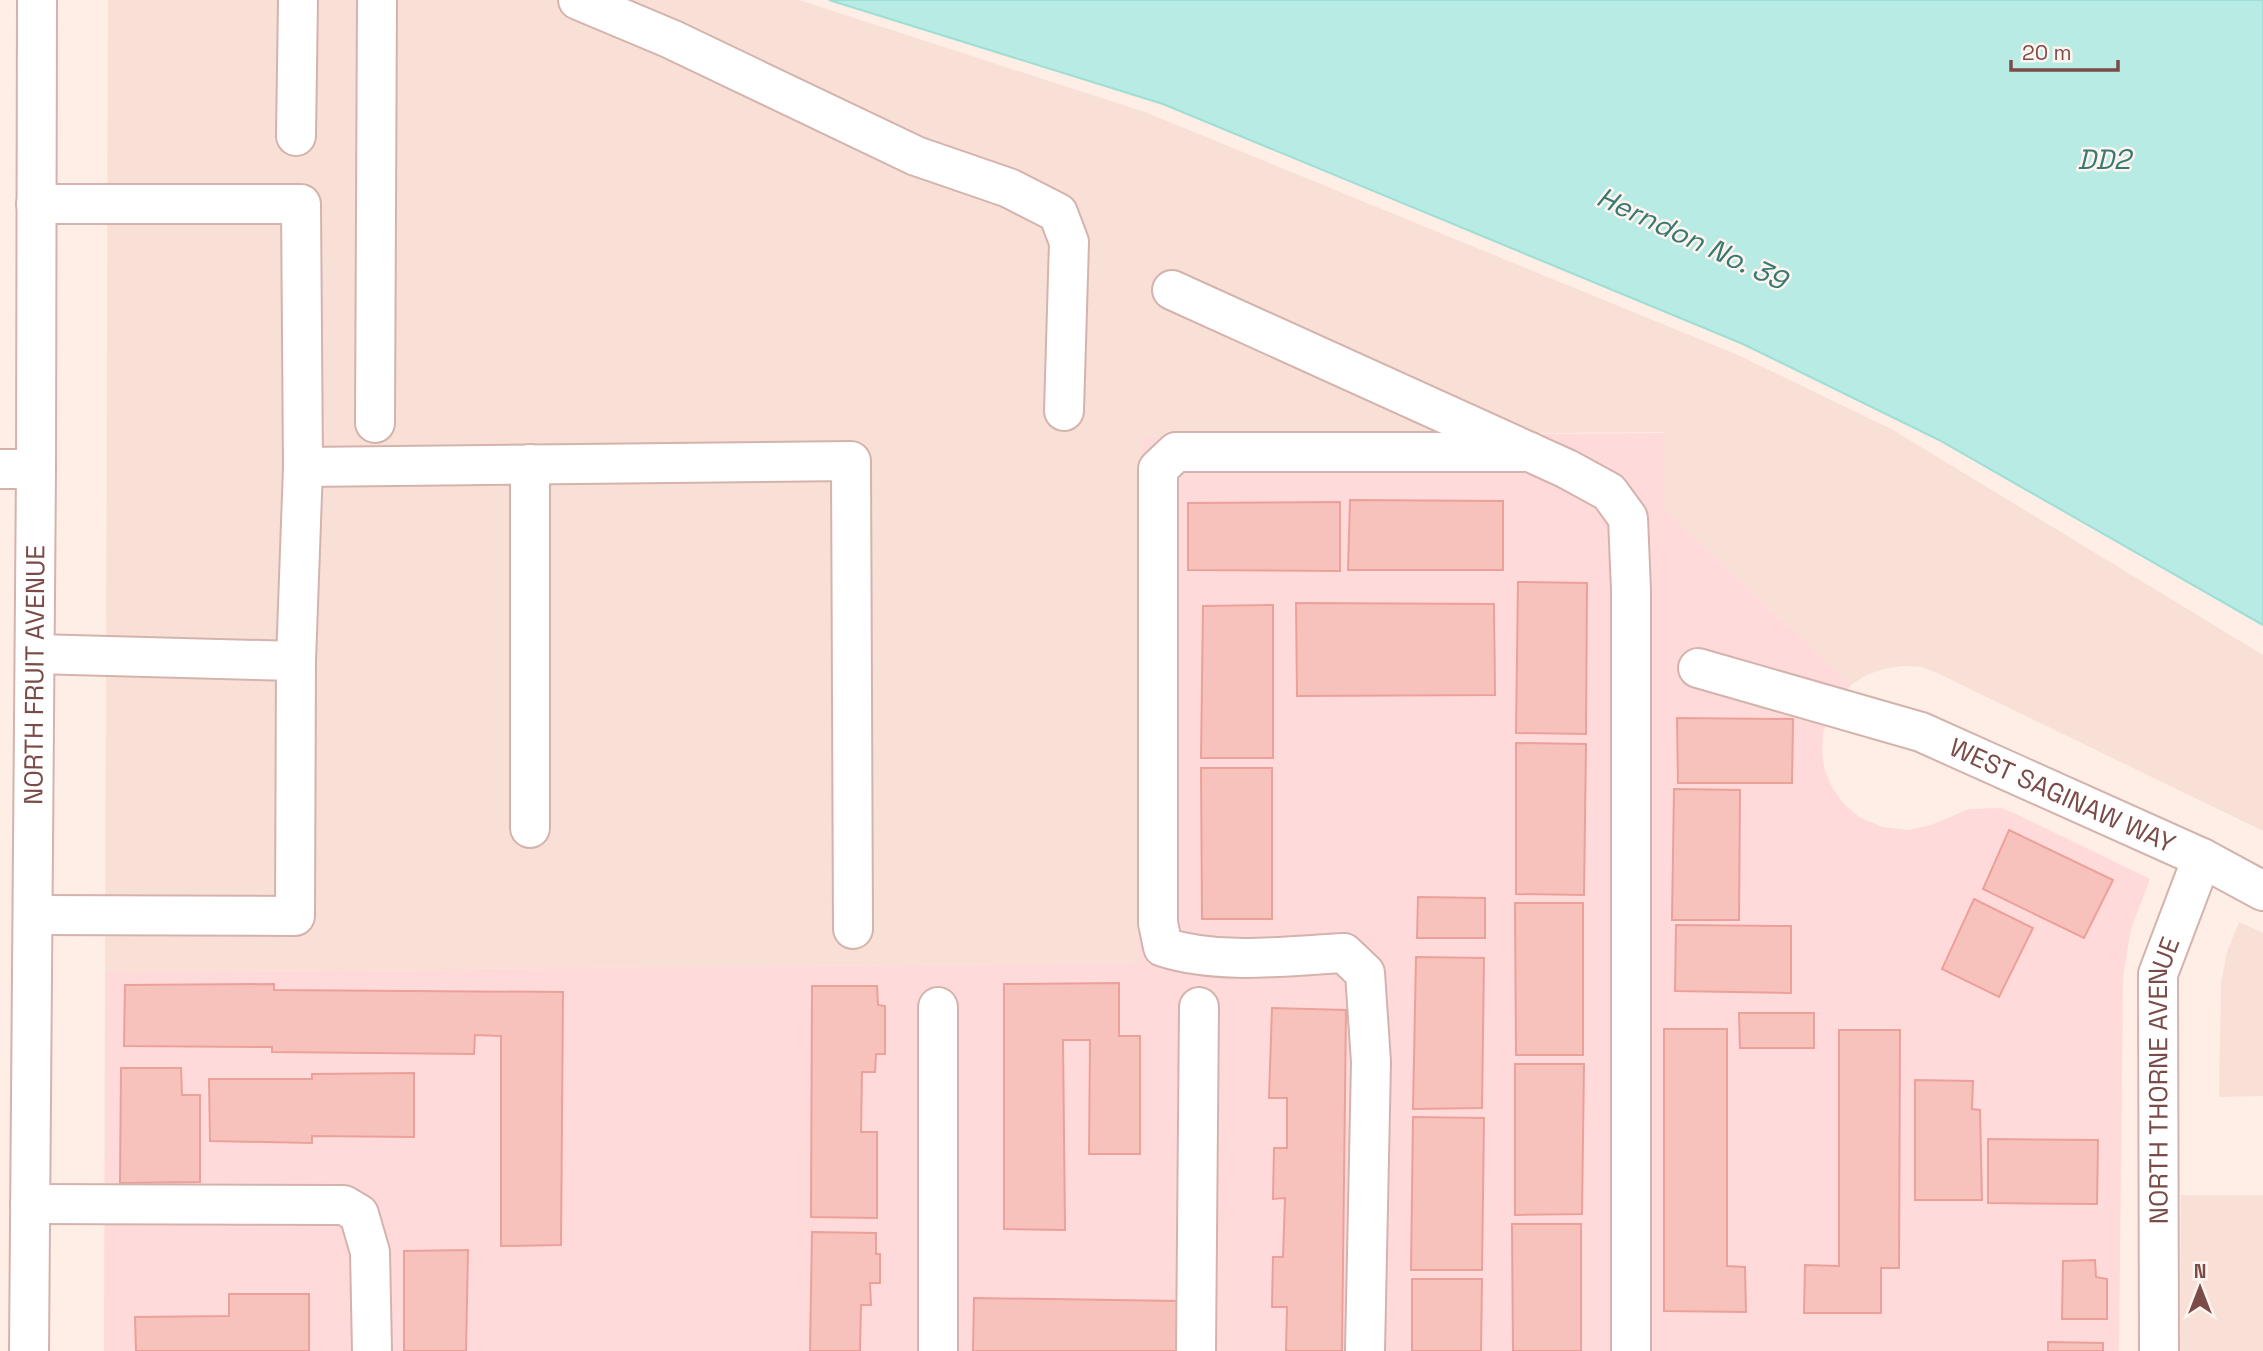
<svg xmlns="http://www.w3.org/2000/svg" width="2263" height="1351" font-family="'Space Grotesk',sans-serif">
  <rect width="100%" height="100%" fill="#feeee6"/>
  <g fill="#f9e0d7">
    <polygon points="108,0 799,0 1145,112 1738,355 1893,430 2263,655 2263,831 1937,673 1921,667 1902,666 1884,669 1866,675 1851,685 1664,509 1664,432 1143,437 1137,963 105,972"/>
    <polygon points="2239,922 2263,933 2263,1096 2219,1097 2221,983 2227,952"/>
    <polygon points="2181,1195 2263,1195 2263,1351 2180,1351"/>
  </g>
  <polygon fill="#ffdada" points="1664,433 1664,509 1851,685 1838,700 1829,715 1823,733 1822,753 1825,771 1833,789 1844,804 1859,817 1882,827 1908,830 1931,825 1969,809 2001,808 2016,814 2150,879 2131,929 2123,977 2119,1351 104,1351 105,972 1137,963 1142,437"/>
  <polygon fill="#b8ebe3" stroke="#9dded5" stroke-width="2" points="829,0 2263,0 2263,625 1939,440 1743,344 1163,104"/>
  <g fill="#f7c2bb" stroke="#eba19a" stroke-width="2">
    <polygon points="1350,500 1503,501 1503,570 1348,570"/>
    <polygon points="1340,502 1340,571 1188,570 1188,503"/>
    <polygon points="1518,582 1587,583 1586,734 1516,733"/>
    <polygon points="1296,603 1494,604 1495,695 1297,696"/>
    <polygon points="1273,605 1273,758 1201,758 1203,606"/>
    <polygon points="1677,718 1793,719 1792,783 1678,783"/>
    <polygon points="1516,743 1586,744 1584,895 1516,894"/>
    <polygon points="1201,768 1272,768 1272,919 1202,919"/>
    <polygon points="1674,789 1740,790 1739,920 1672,920"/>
    <polygon points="2009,830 2113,880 2084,938 1983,889"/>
    <polygon points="1418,897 1485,898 1485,938 1417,938"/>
    <polygon points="1974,899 2033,928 1999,997 1942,969"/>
    <polygon points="1515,903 1583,903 1583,1055 1516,1055"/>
    <polygon points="1676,925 1791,926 1791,993 1675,991"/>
    <polygon points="1416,957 1484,958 1482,1108 1413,1109"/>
    <polygon points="1119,983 1119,1036 1140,1036 1140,1154 1089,1154 1090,1040 1063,1040 1065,1230 1004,1229 1004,984"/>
    <polygon points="274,984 274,990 563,992 561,1245 501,1246 501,1036 475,1035 474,1054 272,1052 272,1047 124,1046 125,985"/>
    <polygon points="812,986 877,986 878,1005 885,1006 885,1054 876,1054 875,1072 862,1072 861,1132 877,1132 877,1218 811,1217"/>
    <polygon points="1272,1008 1346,1010 1342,1351 1286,1351 1287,1307 1272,1307 1273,1257 1283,1257 1285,1198 1273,1199 1274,1148 1287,1148 1287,1098 1269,1098"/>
    <polygon points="1739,1013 1814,1013 1814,1048 1740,1048"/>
    <polygon points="1664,1029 1727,1029 1727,1266 1745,1267 1746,1312 1664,1311"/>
    <polygon points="1839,1030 1900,1030 1899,1268 1881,1268 1881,1313 1804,1313 1805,1265 1839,1266"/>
    <polygon points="1515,1064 1584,1064 1582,1214 1515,1215"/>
    <polygon points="121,1068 181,1068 182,1095 200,1095 200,1182 120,1183"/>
    <polygon points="414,1073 414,1137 312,1136 312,1143 210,1141 209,1079 312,1079 312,1074"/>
    <polygon points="1915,1080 1973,1081 1972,1109 1980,1110 1982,1200 1915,1200"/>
    <polygon points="1413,1117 1484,1118 1482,1270 1411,1270"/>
    <polygon points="1988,1139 2098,1140 2097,1204 1988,1203"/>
    <polygon points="1512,1224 1581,1224 1581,1351 1513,1351"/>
    <polygon points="812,1232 876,1233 876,1254 880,1254 880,1283 870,1283 871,1305 861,1305 860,1351 810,1351"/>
    <polygon points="468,1250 466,1351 404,1351 404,1251"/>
    <polygon points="2095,1260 2096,1277 2107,1279 2107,1319 2062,1319 2063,1261"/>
    <polygon points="1412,1279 1482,1279 1481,1351 1412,1351"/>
    <polygon points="229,1294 309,1294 309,1351 136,1351 135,1317 229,1316"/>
    <polygon points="974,1298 1179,1301 1178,1351 973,1351"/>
    <polygon points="2048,1342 2103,1343 2103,1351 2048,1351"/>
  </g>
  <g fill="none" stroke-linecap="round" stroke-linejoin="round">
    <g stroke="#d4b3ad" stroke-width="42">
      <g id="minor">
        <polyline points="578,0 671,39 916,156 1009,188 1058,213 1069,242 1064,411"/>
        <polyline points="296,136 298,0"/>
        <polyline points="36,204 301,204 303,467 851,461 853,929"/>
        <polyline points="1172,290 1567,469 1609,492 1628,518 1631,590 1631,1351"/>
        <polyline points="375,423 377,0"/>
        <polyline points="530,464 530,828"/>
        <polyline points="0,469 36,469"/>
        <polyline points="35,654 296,661 303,467"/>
        <path id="s1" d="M 1698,668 L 1921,732 L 2202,858 L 2263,891"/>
        <polyline points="33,915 295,916 296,661"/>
        <polyline points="938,1007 938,1351"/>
        <polyline points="30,1204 344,1205 359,1214 370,1252 372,1351"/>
        <path id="s2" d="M 29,1351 L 36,469 L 37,0"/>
        <polyline points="1196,1351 1199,1007"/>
        <path d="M 1365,1351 L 1371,1062 L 1365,973 L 1344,953 C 1285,956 1220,965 1163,947 L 1158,923 L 1158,469 L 1176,452 L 1530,452"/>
        <path id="s3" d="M 2159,1351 L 2158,974 L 2202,858"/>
      </g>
    </g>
    <use href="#minor" stroke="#fff" stroke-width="38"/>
  </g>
  <g text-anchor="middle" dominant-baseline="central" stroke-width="5" stroke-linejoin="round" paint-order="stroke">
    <g font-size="26" fill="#7b4b48" stroke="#fff4ef">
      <text stroke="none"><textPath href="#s2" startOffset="676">NORTH FRUIT AVENUE</textPath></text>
      <text stroke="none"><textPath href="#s1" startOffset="387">WEST SAGINAW WAY</textPath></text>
      <text stroke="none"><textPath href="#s3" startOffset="271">NORTH THORNE AVENUE</textPath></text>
    </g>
    <g font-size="28" font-style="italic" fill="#377a72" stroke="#fff4ef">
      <text x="2104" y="159">DD2</text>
      <text transform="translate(1692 238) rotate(25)">Herndon No. 39</text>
    </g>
  </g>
  <g transform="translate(2200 1288)" stroke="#fff4ef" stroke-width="5" paint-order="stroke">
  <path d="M0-5L12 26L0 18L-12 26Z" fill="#7b4b48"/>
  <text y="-10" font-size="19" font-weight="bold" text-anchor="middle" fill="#7b4b48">N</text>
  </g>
  <path d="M2011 60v10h107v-10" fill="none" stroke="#7b4b48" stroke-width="3.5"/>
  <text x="2022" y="60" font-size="21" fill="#7b4b48" stroke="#fff4ef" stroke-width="5" paint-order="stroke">20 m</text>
</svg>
